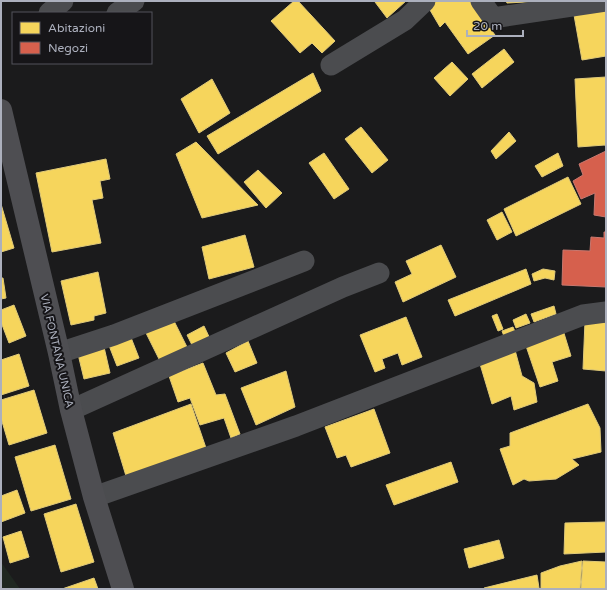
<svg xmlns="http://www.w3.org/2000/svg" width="607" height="590" font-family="'Varela Round',sans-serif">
  <rect width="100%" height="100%" fill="#1b1b1c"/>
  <polygon fill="#1f2721" points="1,562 18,586 20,589 1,589"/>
  <g fill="#f6d55c" stroke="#e0ca79">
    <polygon points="294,1 298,1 335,41 322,53 312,43 300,53 271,21"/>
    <polygon points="376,1 406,1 387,18 375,2"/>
    <polygon points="433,1 470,1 495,35 468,54 445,22 440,27 427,5"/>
    <polygon points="506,1 544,1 507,3"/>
    <polygon points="606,9 606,56 582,60 574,15"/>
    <polygon points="504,49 514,62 482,88 472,74"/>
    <polygon points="452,62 468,79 450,96 434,78"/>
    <polygon points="313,73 321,91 218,154 207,136"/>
    <polygon points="606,77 606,148 605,145 578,147 575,79"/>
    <polygon points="212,79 230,113 199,133 181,99"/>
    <polygon points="361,127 388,160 372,173 345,139"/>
    <polygon points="509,132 516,141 496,159 491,151"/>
    <polygon points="196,142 258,205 202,218 176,154"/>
    <polygon points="324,153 349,189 334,199 309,163"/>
    <polygon points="558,153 563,166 542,177 535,166"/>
    <polygon points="106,159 110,179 100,181 103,198 92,200 101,243 52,252 36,173"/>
    <polygon points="258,170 282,193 266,208 244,182"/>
    <polygon points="568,177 581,204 516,236 504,209"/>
    <polygon points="1,204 14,248 1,252"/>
    <polygon points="502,212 512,232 497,240 487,220"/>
    <polygon points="245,235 254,267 209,279 202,247"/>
    <polygon points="441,245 456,277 403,302 395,282 412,274 406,261"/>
    <polygon points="526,269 531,284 455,316 448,300"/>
    <polygon points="543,269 555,271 554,280 545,278 534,281 532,274"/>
    <polygon points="98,272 106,313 94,316 94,320 71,325 61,281"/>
    <polygon points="1,278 3,278 6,298 1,299"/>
    <polygon points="14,305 26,336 9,343 1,322 1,310"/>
    <polygon points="554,306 556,314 534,322 531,314"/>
    <polygon points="497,314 503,329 498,331 492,316"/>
    <polygon points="526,314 530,323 516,328 513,320"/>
    <polygon points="406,317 422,357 402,365 398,353 382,359 385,368 375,372 360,335"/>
    <polygon points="173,319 187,347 160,361 146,333"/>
    <polygon points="585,321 606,323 606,371 583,369"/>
    <polygon points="204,326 212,343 195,351 187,335"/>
    <polygon points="513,327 516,334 505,339 502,331"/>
    <polygon points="563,330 571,356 552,362 558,381 540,387 525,343"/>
    <polygon points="130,335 139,358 117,366 108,343"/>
    <polygon points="248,341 257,363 235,372 226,353"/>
    <polygon points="104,347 110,373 84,379 78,354"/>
    <polygon points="515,350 522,376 534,383 537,402 514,410 511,396 492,404 480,364"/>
    <polygon points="19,354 29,386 1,395 1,360"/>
    <polygon points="203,363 216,395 225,394 240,434 231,438 224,418 200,425 190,398 178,402 169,376"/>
    <polygon points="286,371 295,407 256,425 241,388"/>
    <polygon points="34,390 47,433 9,445 1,418 1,400"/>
    <polygon points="191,404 206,448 126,476 113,433"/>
    <polygon points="588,404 600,428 601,452 572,459 579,465 556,479 529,481 524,479 513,485 500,449 510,446 510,433"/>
    <polygon points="374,409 390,453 351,467 346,455 337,458 325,427"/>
    <polygon points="55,445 71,499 31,511 15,457"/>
    <polygon points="451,462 458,482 394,505 386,485"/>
    <polygon points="17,490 25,513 1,522 1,496"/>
    <polygon points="76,504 94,562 61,572 44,514"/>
    <polygon points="606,522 606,552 564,554 565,523"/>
    <polygon points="21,531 29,557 10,563 3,537"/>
    <polygon points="499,540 504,558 469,568 464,549"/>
    <polygon points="582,561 580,589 541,589 541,573 560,566"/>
    <polygon points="583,561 606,562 606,589 581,589"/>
    <polygon points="537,575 539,588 484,589 484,588"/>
    <polygon points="94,578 98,589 62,589"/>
  </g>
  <g fill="#d6604d" stroke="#c9786f">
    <polygon points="606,151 606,217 594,215 595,193 581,199 573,181 583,175 579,164"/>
    <polygon points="604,232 606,232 606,287 562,285 563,250 590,251 591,237 604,238"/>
  </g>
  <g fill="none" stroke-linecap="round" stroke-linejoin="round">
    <g stroke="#4b4c4f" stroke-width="21">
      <polyline points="481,1 493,18 606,1"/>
      <polyline points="49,13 63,1"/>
      <polyline points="117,13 134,1"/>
      <polyline points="331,65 405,20 425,1"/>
      <polyline points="59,353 114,335 304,261"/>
      <polyline points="71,410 343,287 379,273"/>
      <polyline points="94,497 296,426 583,315 606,312"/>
    </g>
    <polyline stroke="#4e4e52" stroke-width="22" points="1,110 59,353 71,410 94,497 123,589"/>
  </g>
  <g text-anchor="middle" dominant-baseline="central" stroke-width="4" stroke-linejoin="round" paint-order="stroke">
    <g font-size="11" fill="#acb0bd" stroke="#161518">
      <text transform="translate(57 351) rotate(77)">VIA FONTANA UNICA</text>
    </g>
  </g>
  <rect width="607" height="590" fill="none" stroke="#acb0bd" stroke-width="4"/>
  <rect x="12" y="12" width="140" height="52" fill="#161518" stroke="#52535a"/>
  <rect x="20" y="22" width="20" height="12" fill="#f6d55c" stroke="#52535a"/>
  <text x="48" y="32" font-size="12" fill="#acb0bd">Abitazioni</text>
  <rect x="20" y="42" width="20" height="12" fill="#d6604d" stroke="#52535a"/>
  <text x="48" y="52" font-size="12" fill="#acb0bd">Negozi</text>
  <path d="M467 30v6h56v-6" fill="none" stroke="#acb0bd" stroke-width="2"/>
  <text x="473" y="30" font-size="12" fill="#acb0bd" stroke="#161518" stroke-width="3" paint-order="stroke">20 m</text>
</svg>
